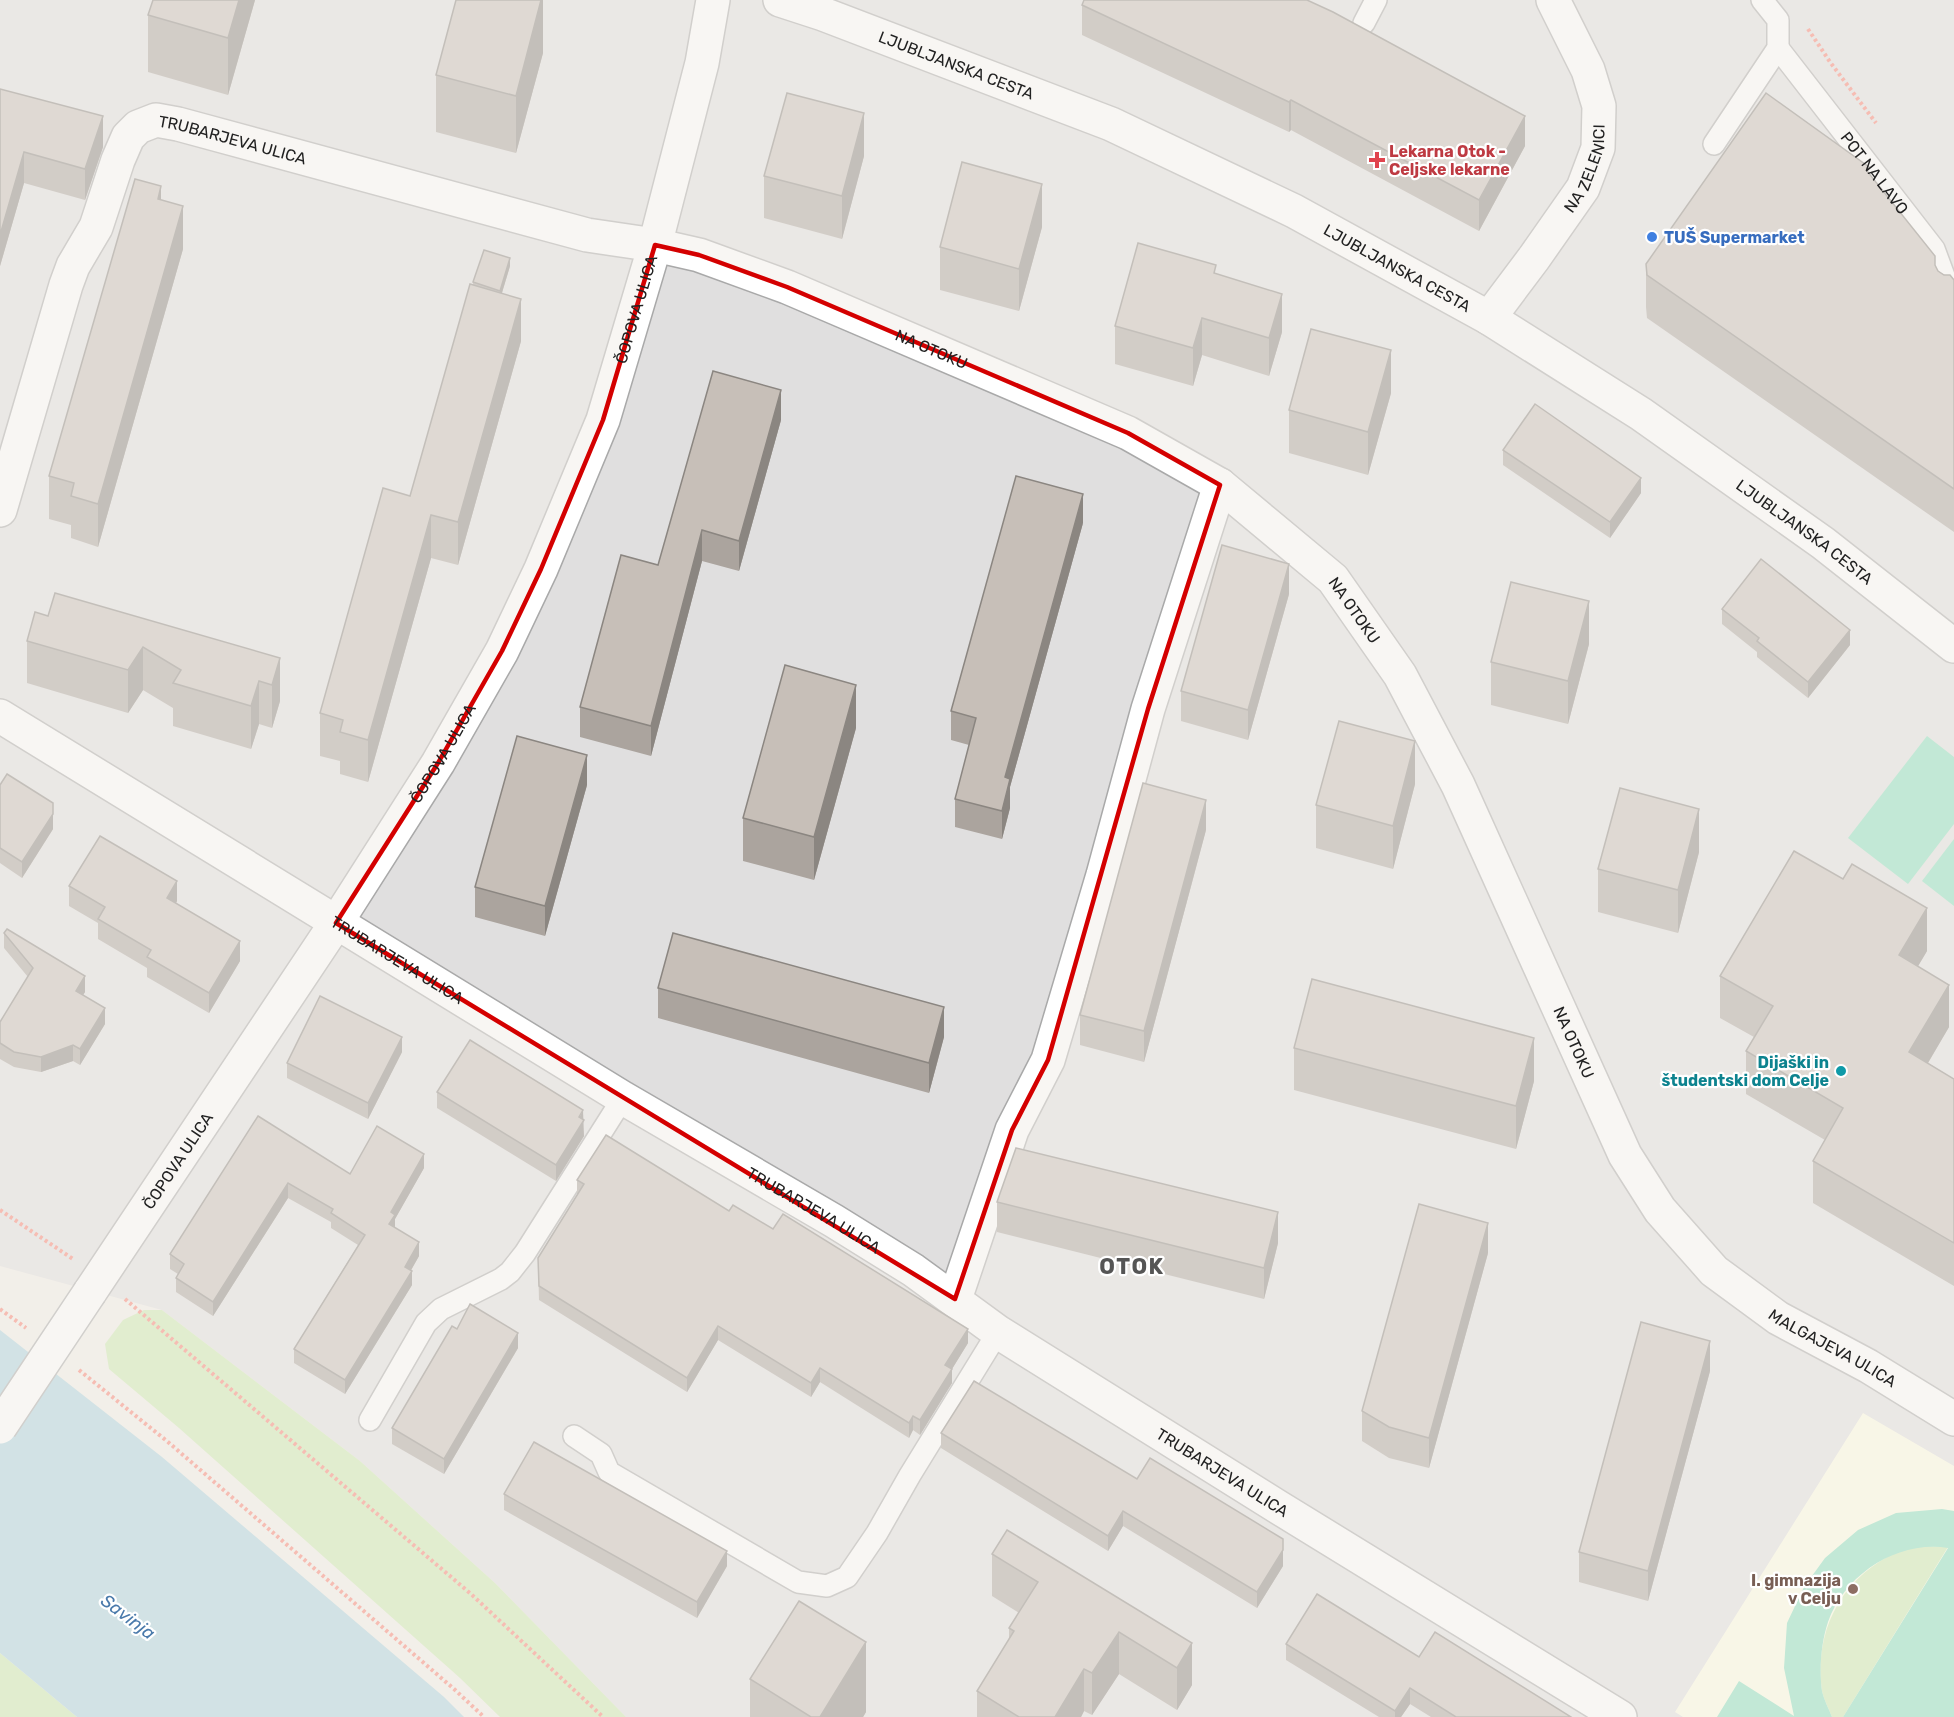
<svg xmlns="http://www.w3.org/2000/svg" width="1954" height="1717" font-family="Rubik,sans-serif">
  <rect width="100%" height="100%" fill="#f2efe9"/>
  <polygon fill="#e0dfdf" points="0,0 1954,0 1954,1717 626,1717 495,1583 360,1461 162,1310 0,1266"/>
  <polygon fill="#ffffe5" points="1863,1413 1954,1466 1954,1717 1683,1717 1675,1712"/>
  <g fill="#cdebb0">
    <polygon points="144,1310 162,1310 360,1461 495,1583 626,1717 500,1717 460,1678 179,1428 109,1369 105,1344 123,1320"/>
    <path d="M 1922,1546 L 1948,1547 L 1843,1717 L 1832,1717 C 1829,1709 1824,1700 1822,1691 C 1814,1633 1839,1582 1891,1555 C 1900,1550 1912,1549 1922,1546 Z"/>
    <polygon points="0,1653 77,1717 0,1717"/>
  </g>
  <g fill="#88e0be">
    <polygon points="1927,736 1954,757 1954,824 1908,884 1848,838"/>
    <polygon points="1954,839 1954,906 1922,881"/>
    <path d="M 1942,1509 L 1954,1511 L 1954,1717 L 1843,1717 L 1948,1548 C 1898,1540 1845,1574 1828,1622 C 1821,1643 1819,1670 1822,1691 C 1824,1700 1829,1709 1832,1717 L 1717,1717 L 1739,1681 L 1794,1716 L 1784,1668 L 1787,1623 L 1804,1587 L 1825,1558 L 1858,1530 L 1896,1513 Z"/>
  </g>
  <polygon fill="#aad3df" points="0,1330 162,1457 444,1697 464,1717 77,1717 0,1653"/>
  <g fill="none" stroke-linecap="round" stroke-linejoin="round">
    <g stroke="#a9a9a9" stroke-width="24">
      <g id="service">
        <polyline points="1364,23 1376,0"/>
        <path id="s1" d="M 1778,48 L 1934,249 L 1950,292 L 1948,300"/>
        <polyline points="1714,144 1778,48 1778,20 1762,0"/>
        <polyline points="370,1420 426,1323 441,1309 501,1279 510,1272 525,1253 623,1098"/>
        <polyline points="574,1436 601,1454 609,1472 798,1582 827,1586 847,1577 877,1533 910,1475 998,1332"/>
      </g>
    </g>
    <g stroke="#a9a9a9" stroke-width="36">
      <g id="minor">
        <path id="s2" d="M 1489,318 L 1534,258 L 1583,188 L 1598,148 L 1599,106 L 1588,70 L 1553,0"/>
        <path id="s3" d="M 0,510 L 66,285 L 73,266 L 96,227 L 118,160 L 128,137 L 138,127 L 156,120 L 178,124 L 587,235 L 655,245 L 699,255 L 787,287 L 1128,433 L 1220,485 L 1333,579 L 1400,675 L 1458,785 L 1625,1155 L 1660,1210 L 1714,1271 L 1778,1318 L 1868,1366 L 1954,1419"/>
        <path id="s4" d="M 0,716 L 623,1098 L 834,1221 L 913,1270 L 998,1332 L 1278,1507 L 1620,1717"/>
        <polyline points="955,1299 1012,1130 1048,1060 1103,875 1148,709 1220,485"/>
      </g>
    </g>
    <g stroke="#a9a9a9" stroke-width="36">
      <g id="tertiary">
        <path id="s5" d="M 780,0 L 823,14 L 1111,124 L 1294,211 L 1489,318 L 1641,414 L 1823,543 L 1954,646"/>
        <path id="s6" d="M 90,1292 L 336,923 L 438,763 L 502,651 L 541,569 L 603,420 L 655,245 L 702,63 L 713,0"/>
      </g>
    </g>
    <g stroke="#fa8072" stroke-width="4" stroke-dasharray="3 3" stroke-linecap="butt">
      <polyline points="1808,29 1830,62 1876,123"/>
      <polyline points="0,1210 73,1259"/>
      <polyline points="125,1299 471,1594 603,1717"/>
      <polyline points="0,1309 26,1328"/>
      <polyline points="79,1370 168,1442 454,1689 484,1717"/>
    </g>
    <use href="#service" stroke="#fff" stroke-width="21"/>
    <use href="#minor" stroke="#fff" stroke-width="33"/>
    <use href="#tertiary" stroke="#fff" stroke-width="33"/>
    <g stroke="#a9a9a9" stroke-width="36" stroke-linecap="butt">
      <polyline id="tertiary-bridge" points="0,1427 90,1292"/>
    </g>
    <use href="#tertiary-bridge" stroke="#fff" stroke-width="33"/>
  </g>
  <g fill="#aba49e">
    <polygon points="255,0 228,95 148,72 148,15"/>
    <polygon points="543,0 543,53 516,153 436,132 436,75"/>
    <polygon points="1082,5 1525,146 1479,231 1291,130 1289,132 1082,35"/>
    <polygon points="0,89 103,147 85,200 24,183 0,266"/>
    <polygon points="864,156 842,239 764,218 764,176"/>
    <polygon points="1869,173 1938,271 1954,280 1954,532 1647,318 1646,307 1646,264"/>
    <polygon points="161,200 183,249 98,547 71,538 71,525 49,519 49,476"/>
    <polygon points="1042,227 1019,311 940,290 940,247"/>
    <polygon points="510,266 502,293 521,341 458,565 431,558 368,782 340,774 340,761 320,756 320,713 410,496 473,285 473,282"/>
    <polygon points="1216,274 1282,332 1269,376 1202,355 1193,386 1115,364 1115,326"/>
    <polygon points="1391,393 1368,475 1289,453 1289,410"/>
    <polygon points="781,420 739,571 702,561 651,756 580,737 580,707 658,565"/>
    <polygon points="1503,450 1641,493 1610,538 1503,465"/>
    <polygon points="1083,523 1010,787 1010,808 1002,839 955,827 955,799 969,745 951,740 951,711"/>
    <polygon points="1289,594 1248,740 1181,721 1181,691"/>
    <polygon points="1722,609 1850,645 1808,698 1757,657 1757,652 1722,624"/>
    <polygon points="48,616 280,658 280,701 272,728 259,724 251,749 173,726 173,708 143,690 128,713 27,683 27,641"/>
    <polygon points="1589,644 1568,724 1491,705 1491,662"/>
    <polygon points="856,728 814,880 743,861 743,818"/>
    <polygon points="1415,784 1393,869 1316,848 1316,805"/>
    <polygon points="0,785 53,829 22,878 0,863"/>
    <polygon points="587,785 545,936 475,917 475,887"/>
    <polygon points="1206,830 1144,1062 1080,1045 1080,1015"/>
    <polygon points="1699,852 1678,933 1598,912 1598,869"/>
    <polygon points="69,886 177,901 176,903 240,961 209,1013 147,977 147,968 98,939 98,923 69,906"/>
    <polygon points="4,933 85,992 83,995 105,1024 80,1065 73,1061 41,1072 14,1067 0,1059 0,1022 28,977 4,948"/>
    <polygon points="1927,951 1918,966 1949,1027 1928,1063 1954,1079 1954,1286 1813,1203 1813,1161 1825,1140 1746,1094 1746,1051 1754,1037 1720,1018 1720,976"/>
    <polygon points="658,988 944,1037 929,1093 658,1018"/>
    <polygon points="1294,1048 1534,1081 1516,1149 1294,1090"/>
    <polygon points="402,1052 368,1119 287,1078 287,1063"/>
    <polygon points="437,1092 584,1136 556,1181 437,1108"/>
    <polygon points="258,1116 350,1174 424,1168 395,1219 395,1227 419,1256 411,1270 412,1285 345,1394 294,1363 294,1349 358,1245 331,1228 331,1222 288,1198 213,1316 176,1292 176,1278 178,1274 170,1269 170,1254"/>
    <polygon points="577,1180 729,1211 773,1229 968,1343 952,1369 952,1383 920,1435 913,1430 909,1438 820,1382 811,1397 718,1340 687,1392 539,1300 538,1258 577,1195"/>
    <polygon points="997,1202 1278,1243 1264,1299 997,1232"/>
    <polygon points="1488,1253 1429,1468 1389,1458 1362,1441 1362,1411"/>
    <polygon points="457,1329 518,1348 444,1474 392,1444 392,1428"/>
    <polygon points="1710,1371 1648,1601 1579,1582 1579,1552"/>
    <polygon points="941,1433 1137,1479 1283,1566 1257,1608 1123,1526 1108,1551 941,1448"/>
    <polygon points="504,1494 727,1566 697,1618 504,1510"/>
    <polygon points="992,1554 1192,1643 1192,1685 1177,1710 1119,1674 1092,1715 1084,1711 1081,1717 977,1717 977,1691 1009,1640 1009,1628 1019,1613 992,1596"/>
    <polygon points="1286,1644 1419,1657 1571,1717 1431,1717 1410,1704 1401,1717 1379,1717 1286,1660"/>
    <polygon points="750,1679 866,1712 863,1717 750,1717"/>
  </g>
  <g fill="#8b8681">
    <polygon points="239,0 255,0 228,95 228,38"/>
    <polygon points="541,0 543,0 543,53 516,153 516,96"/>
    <polygon points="1291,100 1291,130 1289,132 1289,102"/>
    <polygon points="864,113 864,156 842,239 842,196"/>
    <polygon points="103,116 103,147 85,200 85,169"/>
    <polygon points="1525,116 1525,146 1479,231 1479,200"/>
    <polygon points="24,152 24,183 0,266 0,235"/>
    <polygon points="1042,184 1042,227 1019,311 1019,269"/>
    <polygon points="161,186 161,229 158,199"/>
    <polygon points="183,206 183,249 98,547 98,504"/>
    <polygon points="510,258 510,266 500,299 500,291"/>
    <polygon points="1282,294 1282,332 1269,376 1269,338"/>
    <polygon points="521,299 521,341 458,565 458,522"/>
    <polygon points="1202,318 1202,355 1193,386 1193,348"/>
    <polygon points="1391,350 1391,393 1368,475 1368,432"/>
    <polygon points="781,390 781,420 739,571 739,541"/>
    <polygon points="1641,478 1641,493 1610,538 1610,522"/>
    <polygon points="1083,494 1083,523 1010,787 1010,808 1002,839 1002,811 1005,777"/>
    <polygon points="431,515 431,558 368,782 368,740"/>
    <polygon points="702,530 702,561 651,756 651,726"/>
    <polygon points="1289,564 1289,594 1248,740 1248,710"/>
    <polygon points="1589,601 1589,644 1568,724 1568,681"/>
    <polygon points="1850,630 1850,645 1808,698 1808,682"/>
    <polygon points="143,647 143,690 128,713 128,670"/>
    <polygon points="280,658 280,701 272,728 272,685"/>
    <polygon points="259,681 259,724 251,749 251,706"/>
    <polygon points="856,685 856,728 814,880 814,837"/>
    <polygon points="1415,741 1415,784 1393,869 1393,826"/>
    <polygon points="587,755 587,785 545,936 545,906"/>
    <polygon points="1206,800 1206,830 1144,1062 1144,1031"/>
    <polygon points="1699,809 1699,852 1678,933 1678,890"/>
    <polygon points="53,814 53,829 22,878 22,862"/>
    <polygon points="177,881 177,901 167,918 167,898"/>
    <polygon points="1927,908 1927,951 1899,998 1899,955"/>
    <polygon points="240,941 240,961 209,1013 209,993"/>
    <polygon points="85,976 85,992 76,1006 76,991"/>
    <polygon points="1949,985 1949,1027 1909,1095 1909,1052"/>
    <polygon points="944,1007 944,1037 929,1093 929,1063"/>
    <polygon points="105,1008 105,1024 80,1065 80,1049"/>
    <polygon points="402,1037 402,1052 368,1119 368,1103"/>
    <polygon points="1534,1038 1534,1081 1516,1149 1516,1106"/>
    <polygon points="73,1045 73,1061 41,1072 41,1057"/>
    <polygon points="583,1110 584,1136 556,1181 556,1165"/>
    <polygon points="424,1154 424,1168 395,1219 395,1229 389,1224 391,1212"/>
    <polygon points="288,1183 288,1198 213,1316 213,1302"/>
    <polygon points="1278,1212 1278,1243 1264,1299 1264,1268"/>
    <polygon points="1488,1223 1488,1253 1429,1468 1429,1438"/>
    <polygon points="419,1242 419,1256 405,1281 405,1267"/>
    <polygon points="412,1271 412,1285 345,1394 345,1380"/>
    <polygon points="718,1326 718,1340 687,1392 687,1378"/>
    <polygon points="968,1329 968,1343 952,1369 952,1383 920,1435 920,1420 945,1365"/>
    <polygon points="518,1333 518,1348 444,1474 444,1459"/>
    <polygon points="1710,1341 1710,1371 1648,1601 1648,1571"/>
    <polygon points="820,1368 820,1382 811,1397 811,1383"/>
    <polygon points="913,1416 913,1430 909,1438 909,1423"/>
    <polygon points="1123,1511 1123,1526 1108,1551 1108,1536"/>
    <polygon points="1283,1550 1283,1566 1257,1608 1257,1592"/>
    <polygon points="727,1551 727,1566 697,1618 697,1602"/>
    <polygon points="1119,1632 1119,1674 1092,1715 1092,1673"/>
    <polygon points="866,1642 866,1712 863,1717 820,1717"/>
    <polygon points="1192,1643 1192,1685 1177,1710 1177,1668"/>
    <polygon points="1084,1669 1084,1711 1081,1717 1055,1717"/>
    <polygon points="1410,1688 1410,1704 1401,1717 1395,1717 1395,1711"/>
  </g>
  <g fill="#c7bfb8" stroke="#8b8681" stroke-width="1.5">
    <polygon points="153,0 239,0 228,38 148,15"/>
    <polygon points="456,0 541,0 516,96 436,75"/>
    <polygon points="1084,0 1307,0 1333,12 1525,116 1479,200 1291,100 1289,102 1082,5"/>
    <polygon points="0,89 103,116 85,169 24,152 0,235"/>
    <polygon points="787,93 864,113 842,196 764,176"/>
    <polygon points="1766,93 1869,167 1867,171 1935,256 1935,265 1938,271 1944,275 1950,275 1954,280 1954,489 1647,275 1646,264"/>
    <polygon points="962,162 1042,184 1019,269 940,247"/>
    <polygon points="135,179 161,186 158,199 183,206 98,504 71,496 74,483 49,476"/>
    <polygon points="1138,243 1216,265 1214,273 1282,294 1269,338 1202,318 1193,348 1115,326"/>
    <polygon points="484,250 510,258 500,291 473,282"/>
    <polygon points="470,284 521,299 458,522 431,515 368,740 340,732 343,720 320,713 383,488 410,496"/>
    <polygon points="1311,329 1391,350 1368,432 1289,410"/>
    <polygon points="713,371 781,390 739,541 702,530 651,726 580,707 621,555 658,565"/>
    <polygon points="1535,404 1641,478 1610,522 1503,450"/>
    <polygon points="1016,476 1083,494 1005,777 1010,779 1002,811 955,799 976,718 951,711"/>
    <polygon points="1222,545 1289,564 1248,710 1181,691"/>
    <polygon points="1761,559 1850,630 1808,682 1757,641 1759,638 1722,609"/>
    <polygon points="1511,582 1589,601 1568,681 1491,662"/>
    <polygon points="55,593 280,658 272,685 259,681 251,706 173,683 181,670 143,647 128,670 27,641 35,612 48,616"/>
    <polygon points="785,665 856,685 814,837 743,818"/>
    <polygon points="1339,721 1415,741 1393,826 1316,805"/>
    <polygon points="517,736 587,755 545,906 475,887"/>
    <polygon points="7,774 53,803 53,814 22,862 0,848 0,785"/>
    <polygon points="1143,783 1206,800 1144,1031 1080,1015"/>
    <polygon points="1620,788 1699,809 1678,890 1598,869"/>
    <polygon points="100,836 177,881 167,898 240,941 209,993 147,957 151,950 98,919 105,907 69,886"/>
    <polygon points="1794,851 1843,879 1852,864 1927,908 1899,955 1949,985 1909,1052 1954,1079 1954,1243 1813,1161 1843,1108 1746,1051 1773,1006 1720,976"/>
    <polygon points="7,929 85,976 76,991 105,1008 80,1049 73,1045 41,1057 14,1052 0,1043 0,1022 33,968 4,933"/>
    <polygon points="673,933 944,1007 929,1063 658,988"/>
    <polygon points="1312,979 1534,1038 1516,1106 1294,1048"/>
    <polygon points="320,996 402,1037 368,1103 287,1063"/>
    <polygon points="470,1040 583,1110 579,1117 584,1120 556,1165 437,1092"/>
    <polygon points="258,1116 350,1174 377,1126 424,1154 391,1212 395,1215 389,1224 419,1242 405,1267 412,1271 345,1380 294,1349 365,1235 331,1213 333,1209 288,1183 213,1302 176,1278 184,1264 170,1254"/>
    <polygon points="606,1135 729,1211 733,1205 773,1229 783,1214 968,1329 945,1365 952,1369 920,1420 913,1416 909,1423 820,1368 811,1383 718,1326 687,1378 539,1286 538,1258 584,1184 577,1180"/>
    <polygon points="1016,1148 1278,1212 1264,1268 997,1202"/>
    <polygon points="1419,1204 1488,1223 1429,1438 1389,1427 1362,1411"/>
    <polygon points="470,1304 518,1333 444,1459 392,1428 452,1326 457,1329"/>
    <polygon points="1641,1322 1710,1341 1648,1571 1579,1552"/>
    <polygon points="974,1381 1137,1479 1150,1458 1283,1539 1283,1550 1257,1592 1123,1511 1108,1536 941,1433"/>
    <polygon points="534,1442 727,1551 697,1602 504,1494"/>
    <polygon points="1007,1530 1192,1643 1177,1668 1119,1632 1092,1673 1084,1669 1055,1717 1019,1717 977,1691 1014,1631 1009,1628 1038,1582 992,1554"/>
    <polygon points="1317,1594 1419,1657 1435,1632 1571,1717 1456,1717 1410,1688 1395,1711 1286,1644"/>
    <polygon points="799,1601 866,1642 820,1717 811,1717 750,1679"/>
  </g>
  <path d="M0 0H1954V1717H0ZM 655,245 L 699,255 L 787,287 L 1128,433 L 1220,485 L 1148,709 L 1048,1060 L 1012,1130 L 955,1299 L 336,923 L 438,763 L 502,651 L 541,569 L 603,420 Z" fill="#f2efe9" fill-opacity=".55" fill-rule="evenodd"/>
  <path fill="none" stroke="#d40000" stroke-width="4.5" stroke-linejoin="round" d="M 655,245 L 699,255 L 787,287 L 1128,433 L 1220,485 L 1148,709 L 1048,1060 L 1012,1130 L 955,1299 L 336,923 L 438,763 L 502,651 L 541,569 L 603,420 Z"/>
  <path fill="#e0444e" stroke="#fff" stroke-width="2" d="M1374 151h6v6h6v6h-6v6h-6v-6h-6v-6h6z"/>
  <circle fill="#3f7fe0" stroke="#fff" stroke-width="2" cx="1652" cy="237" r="6"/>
  <circle fill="#0f9aa8" stroke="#fff" stroke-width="2" cx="1841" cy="1071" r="6"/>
  <circle fill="#8d6e63" stroke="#fff" stroke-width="2" cx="1853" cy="1589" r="6"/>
  <g text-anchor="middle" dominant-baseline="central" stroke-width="4.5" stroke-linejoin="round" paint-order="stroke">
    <g font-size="16" fill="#222" stroke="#fff">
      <text stroke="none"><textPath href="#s5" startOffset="188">LJUBLJANSKA CESTA</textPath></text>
      <text stroke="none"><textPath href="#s3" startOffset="508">TRUBARJEVA ULICA</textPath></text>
      <text stroke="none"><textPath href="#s2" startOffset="180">NA ZELENICI</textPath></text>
      <text stroke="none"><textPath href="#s1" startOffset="158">POT NA LAVO</textPath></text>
      <text stroke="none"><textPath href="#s5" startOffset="674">LJUBLJANSKA CESTA</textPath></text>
      <text stroke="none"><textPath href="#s6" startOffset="1130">ČOPOVA ULICA</textPath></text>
      <text stroke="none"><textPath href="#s3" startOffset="1240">NA OTOKU</textPath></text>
      <text stroke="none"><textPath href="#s5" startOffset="1160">LJUBLJANSKA CESTA</textPath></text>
      <text stroke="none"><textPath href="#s3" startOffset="1744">NA OTOKU</textPath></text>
      <text stroke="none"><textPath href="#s6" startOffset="644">ČOPOVA ULICA</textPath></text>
      <text stroke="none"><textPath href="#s4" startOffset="466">TRUBARJEVA ULICA</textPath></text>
      <text stroke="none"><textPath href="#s3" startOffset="2230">NA OTOKU</textPath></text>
      <text stroke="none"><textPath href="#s6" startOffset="158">ČOPOVA ULICA</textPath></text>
      <text stroke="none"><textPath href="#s4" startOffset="952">TRUBARJEVA ULICA</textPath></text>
      <text stroke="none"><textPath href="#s3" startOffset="2642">MALGAJEVA ULICA</textPath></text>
      <text stroke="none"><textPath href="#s4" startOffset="1438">TRUBARJEVA ULICA</textPath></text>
    </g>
    <g font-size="16" font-weight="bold" fill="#be3a42" stroke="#fff" text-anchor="start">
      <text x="1389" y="151">Lekarna Otok -<tspan x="1389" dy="18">Celjske lekarne</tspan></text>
    </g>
    <g font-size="16" font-weight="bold" fill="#366cbe" stroke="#fff" text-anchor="start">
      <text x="1664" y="237">TUŠ Supermarket</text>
    </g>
    <g font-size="16" font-weight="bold" fill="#0d838f" stroke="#fff" text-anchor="end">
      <text x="1829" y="1062">Dijaški in<tspan x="1829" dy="18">študentski dom Celje</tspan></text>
    </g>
    <g font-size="16" font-weight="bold" fill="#785e54" stroke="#fff" text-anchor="end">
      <text x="1841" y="1580">I. gimnazija<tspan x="1841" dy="18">v Celju</tspan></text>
    </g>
    <g font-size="18" font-style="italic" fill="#4a7aab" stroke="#fff">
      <text transform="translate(128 1617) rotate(37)">Savinja</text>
    </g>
    <g font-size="22" font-weight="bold" letter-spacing="1.5" fill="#555" stroke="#fff">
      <text x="1132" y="1266">OTOK</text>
    </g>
  </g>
</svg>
